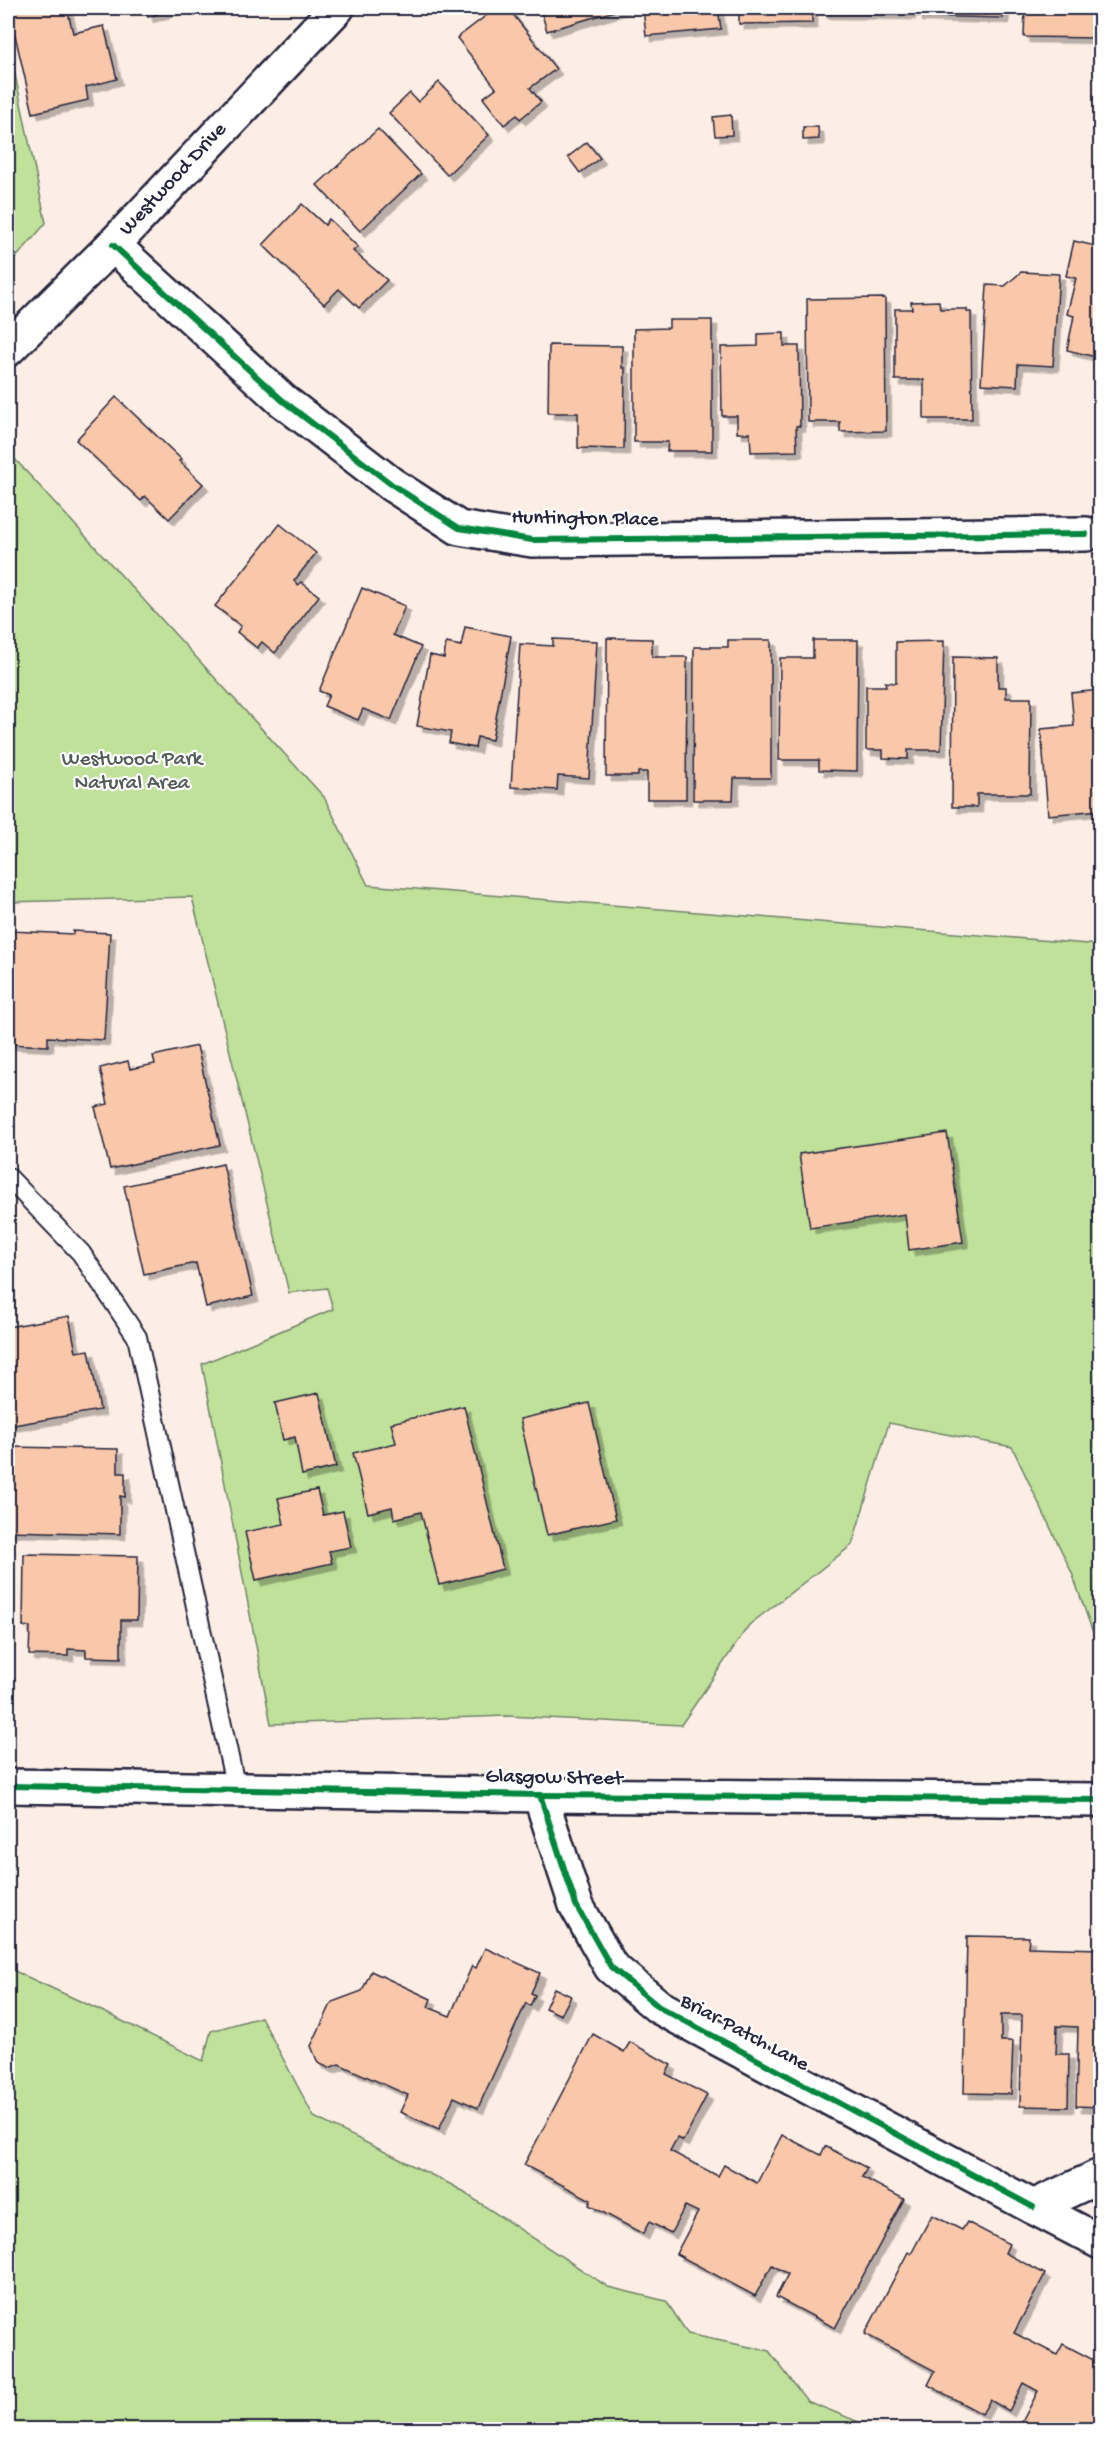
<svg xmlns="http://www.w3.org/2000/svg" width="1108" height="2437" font-family="'Gochi Hand',sans-serif">
  <defs>
    <filter id="shadow"><feDropShadow dx="5.5" dy="5.5" stdDeviation="0" flood-color="#0004"/></filter>
  </defs>
  <rect width="100%" height="100%" fill="#fdeee5"/>
  <filter id="ink" filterUnits="userSpaceOnUse"><feTurbulence type="fractalNoise" baseFrequency=".0167" numOctaves="2"/><feDisplacementMap in="SourceGraphic" scale="12" xChannelSelector="R" yChannelSelector="G"/><feConvolveMatrix kernelMatrix="1 2 1 2 8 2 1 2 1" color-interpolation-filters="sRGB"/></filter>
  <g filter="url(#ink)">
    <g fill="#bfe19a" stroke="#70826a" stroke-width="1.5">
      <polygon points="8,41 46,223 8,267"/>
      <polygon points="13,457 324,797 368,885 1100,945 1100,1653 1072,1573 1012,1447 889,1423 852,1545 749,1625 681,1725 507,1716 271,1724 202,1364 333,1309 327,1288 289,1293 192,897 8,902 8,462"/>
      <polygon points="8,1968 106,2013 203,2061 211,2031 261,2017 314,2117 454,2186 608,2287 666,2301 688,2334 769,2351 807,2401 876,2429 8,2429"/>
    </g>
    <g fill="#f9c7a9" stroke="#22223b" stroke-width="1.5" filter="url(#shadow)">
      <polygon points="16,8 67,8 73,33 104,26 117,79 86,87 88,100 33,113 9,9"/>
      <polygon points="145,8 177,8 148,17"/>
      <polygon points="496,8 508,8 556,69 530,88 541,102 520,119 517,115 504,125 483,98 496,88 457,38"/>
      <polygon points="540,8 625,8 547,31"/>
      <polygon points="643,8 718,8 721,29 646,36"/>
      <polygon points="739,8 812,8 812,23 739,24"/>
      <polygon points="823,8 910,8 910,14 822,13"/>
      <polygon points="917,8 1004,8 1003,18 917,16"/>
      <polygon points="1025,8 1100,8 1100,38 1024,37"/>
      <polygon points="439,82 489,135 447,175 389,113 410,93 418,102"/>
      <polygon points="731,115 732,135 715,136 713,117"/>
      <polygon points="803,127 818,127 819,139 803,140"/>
      <polygon points="378,129 421,174 360,231 317,185"/>
      <polygon points="587,142 600,158 580,173 568,157"/>
      <polygon points="302,204 325,225 329,219 358,247 353,251 387,280 359,308 339,289 324,304 263,245"/>
      <polygon points="1074,241 1100,247 1100,358 1067,350 1074,316 1067,314 1076,278 1066,276"/>
      <polygon points="1021,272 1059,274 1053,366 1018,364 1017,386 981,384 987,285 1005,286"/>
      <polygon points="885,298 886,431 840,432 840,422 808,422 807,299"/>
      <polygon points="939,301 940,309 967,309 967,312 971,312 972,419 924,419 924,380 895,380 895,309 912,309 911,302"/>
      <polygon points="669,320 712,320 712,451 667,451 668,442 634,442 634,329 669,328"/>
      <polygon points="784,333 784,346 799,346 800,426 796,426 797,451 751,452 750,433 737,433 737,416 722,416 721,347 758,346 758,334"/>
      <polygon points="549,345 622,346 622,368 625,368 624,449 578,448 578,413 548,413"/>
      <polygon points="116,397 181,459 179,461 203,484 169,519 145,496 141,501 76,440"/>
      <polygon points="280,524 316,553 294,581 298,585 301,582 319,596 275,653 262,642 257,648 237,632 241,626 215,606"/>
      <polygon points="362,588 405,606 393,635 421,647 391,720 363,709 358,720 324,706 329,695 319,691"/>
      <polygon points="465,627 511,636 492,740 477,737 475,748 449,743 451,732 417,726 430,655 444,658 446,643 461,646"/>
      <polygon points="607,638 652,639 652,657 687,657 686,799 647,799 647,772 638,772 638,776 606,776"/>
      <polygon points="553,639 597,641 589,778 558,776 557,790 511,787 520,644 553,646"/>
      <polygon points="728,640 771,640 771,778 734,778 733,800 693,800 694,647 728,647"/>
      <polygon points="813,640 858,640 857,771 819,770 819,760 779,760 780,658 813,658"/>
      <polygon points="944,641 941,750 908,750 908,759 883,758 883,750 866,750 866,686 886,686 885,682 896,683 896,642"/>
      <polygon points="953,657 998,658 998,687 1006,687 1006,698 1031,698 1030,794 977,794 977,807 952,807"/>
      <polygon points="1100,690 1100,810 1048,815 1041,729 1074,726 1071,693"/>
      <polygon points="10,931 73,934 73,931 110,933 104,1040 48,1037 48,1046 8,1044"/>
      <polygon points="197,1046 220,1145 110,1169 95,1107 108,1104 100,1068 128,1061 130,1069 155,1064 153,1056"/>
      <polygon points="947,1133 963,1242 909,1250 905,1214 810,1228 799,1154"/>
      <polygon points="223,1164 253,1296 206,1307 196,1263 144,1274 124,1186"/>
      <polygon points="69,1316 76,1352 89,1350 100,1410 8,1426 8,1327"/>
      <polygon points="319,1393 336,1467 302,1475 295,1437 283,1440 275,1403"/>
      <polygon points="589,1403 616,1519 547,1535 520,1419"/>
      <polygon points="464,1406 503,1569 439,1585 421,1512 394,1519 392,1507 368,1513 353,1453 396,1443 391,1423"/>
      <polygon points="8,1447 118,1449 118,1473 125,1473 125,1497 120,1496 120,1534 8,1531"/>
      <polygon points="317,1490 323,1515 343,1511 351,1547 329,1551 332,1563 256,1580 245,1532 284,1524 278,1498"/>
      <polygon points="24,1554 138,1556 137,1620 121,1620 121,1658 86,1657 86,1650 68,1649 68,1656 29,1655 30,1627 23,1627"/>
      <polygon points="967,1936 1029,1937 1028,1947 1100,1949 1100,2107 1076,2106 1078,2027 1057,2026 1056,2054 1069,2054 1068,2107 1020,2106 1022,2015 1001,2015 1001,2041 1013,2041 1011,2094 964,2093"/>
      <polygon points="485,1948 540,1973 531,1993 535,1995 530,2006 526,2003 478,2108 454,2097 439,2129 400,2112 408,2095 339,2064 329,2068 318,2063 311,2046 332,2002 362,1991 371,1971 431,1999 428,2007 450,2016 472,1966 476,1968"/>
      <polygon points="554,1988 571,1996 561,2015 545,2008"/>
      <polygon points="593,2034 624,2052 630,2042 671,2065 666,2074 707,2095 683,2141 677,2138 670,2151 718,2176 724,2165 757,2183 782,2135 821,2155 825,2146 867,2168 862,2177 904,2199 835,2328 776,2297 788,2274 772,2265 755,2296 676,2254 698,2212 685,2206 671,2233 649,2222 643,2234 589,2205 591,2200 524,2165"/>
      <polygon points="932,2215 962,2230 967,2222 1009,2244 1005,2253 1045,2274 1014,2333 1057,2355 1063,2344 1097,2362 1100,2355 1100,2430 1018,2430 1038,2391 1023,2383 1009,2411 990,2400 982,2414 928,2385 935,2371 865,2334 908,2252 911,2254"/>
    </g>
    <g fill="none" stroke-linecap="round" stroke-linejoin="round">
      <g stroke="#22223b" stroke-width="22">
        <polyline id="service" points="8,1177 81,1253 137,1337 236,1789"/>
      </g>
      <g stroke="#22223b" stroke-width="38">
        <g id="minor">
          <polyline points="113,245 282,400 391,484 459,528 532,540 1086,534"/>
          <polyline points="8,349 113,245 337,8"/>
          <polyline points="540,1795 576,1905 611,1967 659,2007 1033,2207"/>
          <polyline points="1100,2176 1033,2207 1100,2242"/>
        </g>
      </g>
      <g stroke="#22223b" stroke-width="38">
        <polyline id="tertiary" points="8,1786 540,1795 1100,1800"/>
      </g>
      <use href="#service" stroke="#fff" stroke-width="18"/>
      <use href="#minor" stroke="#fff" stroke-width="33"/>
      <use href="#tertiary" stroke="#fff" stroke-width="33"/>
      <g stroke="#fff" stroke-width="10">
        <g id="cycleway">
          <polyline points="113,245 282,400 391,484 459,528 532,540 1086,534"/>
          <polyline points="8,1786 540,1795 1100,1800"/>
          <polyline points="540,1795 576,1905 611,1967 659,2007 1033,2207"/>
        </g>
      </g>
      <use href="#cycleway" stroke="#00873e" stroke-width="6"/>
    </g>
  </g>
  <g text-anchor="middle" dominant-baseline="central" stroke-width="4.5" stroke-linejoin="round" paint-order="stroke">
    <g font-size="21" fill="#22223b" stroke="#fff">
      <text transform="translate(174 180) rotate(-47)">Westwood Drive</text>
      <text transform="translate(585 520) rotate(1)">Huntington Place</text>
      <text transform="translate(554 1779) rotate(1)">Glasgow Street</text>
      <text transform="translate(744 2034) rotate(28)">Briar Patch Lane</text>
    </g>
    <g font-size="21" fill="#515b58" stroke="#fff">
      <text x="132" y="760">Westwood Park<tspan x="132" dy="24">Natural Area</tspan></text>
    </g>
  </g>
  <rect width="1108" height="2437" fill="none" stroke="#fff" stroke-width="30"/>
  <rect x="15" y="15" width="1078" height="2407" fill="none" stroke="#22223b" stroke-width="2" filter="url(#ink)"/>
</svg>
